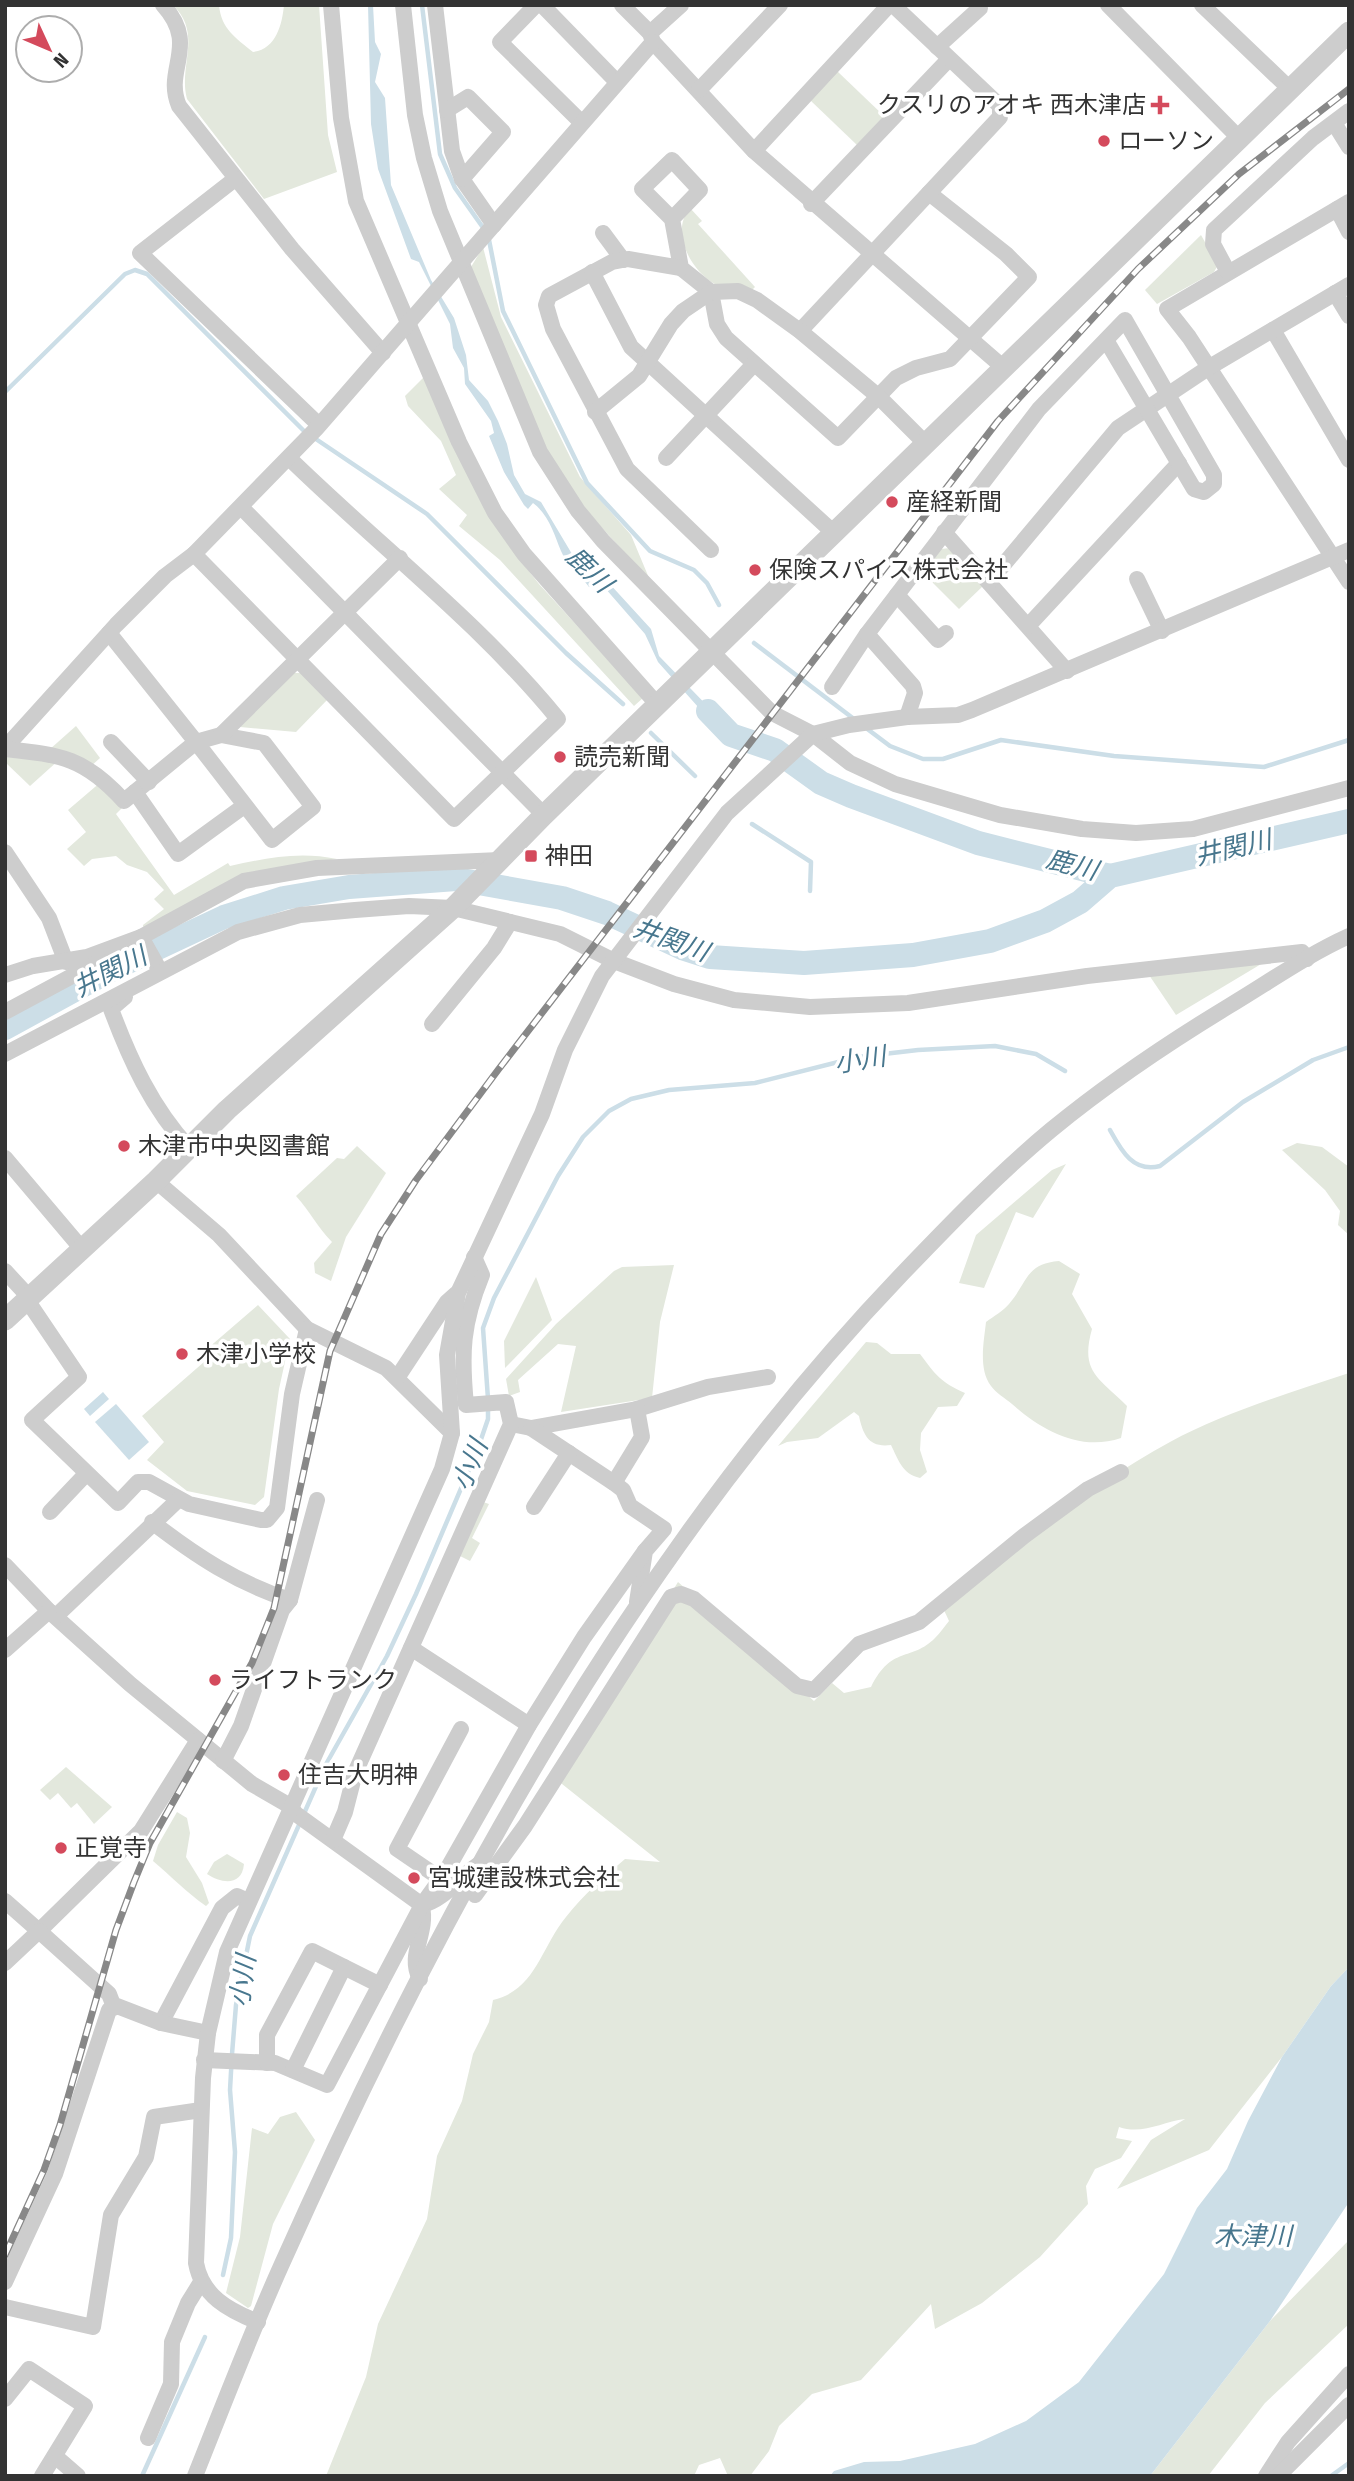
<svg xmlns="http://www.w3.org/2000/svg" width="1354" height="2481" font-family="'Fira Sans Condensed','Noto Sans JP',sans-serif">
  <rect width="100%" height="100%" fill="#fff"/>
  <g fill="#e3e8dd">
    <path d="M 173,5 L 219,5 C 221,29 236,38 253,52 C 276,49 282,25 284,5 L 319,5 L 328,135 L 337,172 L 264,199 L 187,99 C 178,66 203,34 173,5 Z"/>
    <polygon points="837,71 884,116 857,145 810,100"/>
    <path d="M 690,208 L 702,221 L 698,224 L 755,287 L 752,290 C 740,289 723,290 713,283 C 690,269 670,231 690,208 Z"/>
    <polygon points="1201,235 1218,265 1214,272 1157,304 1145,290"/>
    <path d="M 483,247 L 501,317 L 580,477 L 631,535 L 649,578 C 618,545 583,511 560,472 C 522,409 499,335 471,267 Z"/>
    <polygon points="425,376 510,547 539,584 643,698 634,706 500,560 459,526 467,515 439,489 456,475 441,441 408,406 405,396"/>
    <polygon points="950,548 983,586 959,609 923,573 941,549"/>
    <polygon points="293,673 304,673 329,698 296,732 240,727"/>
    <polygon points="76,726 100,758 90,767 49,750"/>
    <polygon points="5,757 60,759 30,786 5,762"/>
    <path d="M 102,781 L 124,806 L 116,814 L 174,895 L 228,863 L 230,866 C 267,858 299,851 337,859 L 252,873 L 144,932 L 143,925 L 164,909 L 154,899 L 164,890 L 147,872 L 127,865 L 116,856 L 92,859 L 84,866 L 67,849 L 86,832 L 68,810 Z"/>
    <polygon points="1273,957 1176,1015 1149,975"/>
    <polygon points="1297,1143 1322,1147 1349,1167 1349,1235 1338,1225 1340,1211 1325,1190 1282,1150"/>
    <path d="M 357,1146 L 386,1173 L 346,1237 L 331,1281 L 315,1273 L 314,1263 L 332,1242 C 317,1227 310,1211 296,1196 L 337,1158 L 344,1159 Z"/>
    <polygon points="1066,1164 1033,1218 1016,1212 984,1288 959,1283 976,1235 1052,1170"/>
    <path d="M 1059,1261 L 1080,1274 L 1072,1294 L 1092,1329 C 1080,1372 1098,1377 1127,1406 L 1121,1438 C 1080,1452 1041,1430 1012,1404 C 1005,1398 996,1393 991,1386 C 978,1369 984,1341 986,1322 C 994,1316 1003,1311 1009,1304 C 1028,1282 1025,1264 1059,1261 Z"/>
    <polygon points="674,1265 660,1322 652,1398 561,1412 576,1346 558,1344 518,1380 520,1392 509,1396 506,1379 556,1324 614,1271 622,1267"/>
    <polygon points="536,1277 552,1320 505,1368 504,1341"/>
    <polygon points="258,1305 290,1339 279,1389 264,1497 255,1505 187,1491 147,1460 164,1442 142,1416 212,1355 207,1349"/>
    <path d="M 866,1342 L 877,1343 L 891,1354 L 920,1354 C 936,1375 940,1382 965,1393 L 957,1406 L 938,1407 L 921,1433 L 920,1450 L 927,1472 L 920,1478 C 902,1474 898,1459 891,1445 C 869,1448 863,1435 859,1416 L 854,1412 L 818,1438 L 787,1442 L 778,1446 Z"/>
    <path d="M 1349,1373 L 1349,1967 L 1331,1986 L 1282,2057 L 1209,2150 L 1117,2189 L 1151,2140 L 1185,2119 C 1162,2122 1142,2135 1119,2127 L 1116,2138 L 1132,2141 L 1121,2158 L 1095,2169 L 1086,2186 L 1088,2204 L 1040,2257 L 982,2303 L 935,2329 L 931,2304 L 861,2380 L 812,2394 L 779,2426 L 769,2451 L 750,2476 L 728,2476 L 720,2458 L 699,2465 L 694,2476 L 326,2476 L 366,2377 L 378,2324 L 427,2219 L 437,2156 L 462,2101 L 473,2054 L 489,2022 L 493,2000 C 536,1990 541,1947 566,1917 C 583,1895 604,1877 625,1859 L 660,1862 L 557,1780 L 678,1582 L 814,1701 L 832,1683 L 844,1693 L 871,1687 C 892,1645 911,1662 935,1638 C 940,1633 945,1626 949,1621 L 943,1608 C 1015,1549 1087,1487 1170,1442 C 1223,1413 1292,1392 1349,1373 Z"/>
    <polygon points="480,1501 489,1504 472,1538 480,1543 470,1561 456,1554"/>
    <polygon points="66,1767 112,1807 94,1824 77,1803 71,1808 58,1793 50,1800 40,1790"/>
    <path d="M 177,1812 L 187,1818 L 190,1833 L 186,1857 L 202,1883 L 209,1903 L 206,1906 C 187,1893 171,1876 153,1861 L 158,1845 Z"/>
    <path d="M 227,1854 L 244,1864 C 242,1886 222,1884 207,1874 L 214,1862 Z"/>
    <polygon points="296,2112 315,2140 273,2224 251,2306 248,2308 226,2293 240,2237 252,2128 268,2134 280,2117"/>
    <polygon points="1349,2240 1349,2324 1265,2403 1208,2476 1150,2476 1270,2321"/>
  </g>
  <g fill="#ccdee7">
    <path d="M 368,5 L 373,5 L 375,42 L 381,54 L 375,82 L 385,98 L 391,185 L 431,280 L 454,318 L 466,355 L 469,380 L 488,401 L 498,421 L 507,444 L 514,475 L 525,494 L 541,502 L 572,554 L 584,566 L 597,570 L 651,629 L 659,656 L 722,721 L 731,735 L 715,726 L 658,662 L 645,634 L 598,580 L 594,581 L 598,588 L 589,587 C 581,576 566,564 561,551 C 554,534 549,515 533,503 L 528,509 L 524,505 L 504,472 L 489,436 L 494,433 L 491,421 L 465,384 L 464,368 L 453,348 L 450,324 L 419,262 L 411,259 L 378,169 L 371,124 Z"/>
    <polygon points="103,1392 109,1399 90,1416 84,1409"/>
    <polygon points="116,1404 149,1442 129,1460 95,1422"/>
    <polygon points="1349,1967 1349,2202 1270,2321 1150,2476 830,2476 834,2471 864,2462 900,2461 975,2444 1026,2421 1079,2382 1164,2274 1197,2208 1227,2169 1248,2121 1282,2057 1331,1986"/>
  </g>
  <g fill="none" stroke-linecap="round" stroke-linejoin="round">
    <g stroke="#ccdee7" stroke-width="4.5">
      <polyline points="422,5 440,154 455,188 484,229"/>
      <polyline points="489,240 503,311 587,483 650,551 694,570 707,583 719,605"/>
      <polyline points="5,392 125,274 135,270 147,274 304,431 427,514 566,653 623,704"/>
      <polyline points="754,643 854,719"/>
      <polyline points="866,728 890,746 923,759 943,759 1001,740 1114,756 1264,767 1349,740"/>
      <polyline points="651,733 695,776"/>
      <polyline points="752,824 811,862 810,891"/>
      <path d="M 1110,1130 C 1121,1150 1133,1173 1160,1166 L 1243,1102 L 1313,1060 L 1349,1047"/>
      <polyline points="488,1399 483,1328 494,1298 558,1176 583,1137 609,1111 631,1099 669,1090 755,1083 858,1057 918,1050 995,1046 1036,1054 1065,1071"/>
      <polyline points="223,2275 231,2238 235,2152 230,2090 232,2054 236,2005 250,1936 325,1766 387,1656 416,1594 477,1451 488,1419 488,1408"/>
      <polyline points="142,2476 205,2337"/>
      <polyline points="1331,2476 1349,2463"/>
    </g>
    <g stroke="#ccdee7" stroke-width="24">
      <polyline points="708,711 731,735 775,750 821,783 851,796 978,843 1110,876"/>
      <polyline points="5,1028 111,970 224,917 284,898 349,887 456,879 562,898 607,913 682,948 710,957 804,963 913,955 990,941 1045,921 1080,902 1110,876 1349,821"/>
    </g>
    <g stroke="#cdcdcd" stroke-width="16">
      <path d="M 163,5 C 200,46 163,69 179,106 L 292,249 L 383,353"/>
      <polyline points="331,5 341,118 356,201 459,442 495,513 524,554 657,704"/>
      <polyline points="403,5 415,115 424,158 440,211 540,452 578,511 603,541 772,713 813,734 850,763 895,784 1000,815 1082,829 1136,833 1193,829 1349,788"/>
      <polyline points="435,5 452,151 462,179 494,225"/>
      <polyline points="536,5 500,42 582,123"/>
      <polyline points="542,5 617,82"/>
      <polyline points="622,5 650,33"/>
      <polyline points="681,5 650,33 653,42 754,151 1004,368"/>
      <polyline points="1108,5 1239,138"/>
      <polyline points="1202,5 1290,89"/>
      <polyline points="937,47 980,8 977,5"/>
      <polyline points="699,90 780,5"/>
      <polyline points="447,110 468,97 503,132 462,179"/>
      <polyline points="1334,123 1349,147"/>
      <polyline points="754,151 889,5"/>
      <polyline points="235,179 140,253 319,425"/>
      <polyline points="1349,202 1167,309 1189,337 1349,582"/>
      <polyline points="811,204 949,59"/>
      <polyline points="1337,209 1349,232"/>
      <polyline points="672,219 642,189 672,160 700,190 672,219 681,268 711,292 717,324 726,338 838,438 896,378 916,368 950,359 1029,277 1006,254 929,193"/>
      <polyline points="603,233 623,260"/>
      <polyline points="681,268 628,259 612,262 549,296 546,305 553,329 627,469 711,550"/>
      <polyline points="592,272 631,347 834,533"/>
      <polyline points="1228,272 1213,244 1214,230 1313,138 1349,111"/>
      <polyline points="1335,293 1349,316"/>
      <polyline points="1273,330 1349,460"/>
      <polyline points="800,331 1000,117 1000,106 893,5"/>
      <polyline points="595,412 639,376 671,324 683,311 711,292 738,291 757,300 800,331 879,397 926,444"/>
      <polyline points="666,458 754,364"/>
      <polyline points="241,507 544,815"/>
      <polyline points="944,532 1067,671"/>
      <path d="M 194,554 L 454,819 L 558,719 C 479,622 378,545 289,458"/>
      <polyline points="1137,579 1162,631"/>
      <polyline points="989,582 1118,428 1208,368 1349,285"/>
      <polyline points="897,595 938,640 946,633"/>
      <polyline points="1028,626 1179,463"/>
      <polyline points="109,633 196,742 221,735 264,743 313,807 272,840 196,742 135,792 178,854 244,806"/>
      <polyline points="832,687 867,634"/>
      <polyline points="907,717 915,693 913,686 867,634 1039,409 1125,320 1214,475 1214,484 1204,492 1194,489 1106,340"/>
      <polyline points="221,735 400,558"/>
      <polyline points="111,742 149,782"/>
      <polyline points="5,748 116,625 165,576 194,554 316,429 653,42"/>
      <path d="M 5,749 C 61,755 84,757 124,801 L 135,792"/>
      <polyline points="5,852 49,918 66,962"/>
      <polyline points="141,937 160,971"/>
      <polyline points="5,975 33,966 87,957 141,937 244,881 317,868 500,860"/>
      <path d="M 125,997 L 111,1009 C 130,1060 152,1108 189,1148"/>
      <polyline points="5,1012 100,961"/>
      <polyline points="432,1024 494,948 510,922"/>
      <polyline points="5,1054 238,932 300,915 355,910 409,906 453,908 560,934 614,961 674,984 734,1000 810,1007 908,1003 1087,976 1302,952 1307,959"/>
      <polyline points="5,1158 82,1249"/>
      <polyline points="156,1181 219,1235 307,1329 386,1368 452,1433"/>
      <polyline points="5,1271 29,1297"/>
      <polyline points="27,1300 79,1377 32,1420 118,1503 138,1482 149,1482 189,1504 261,1520 267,1520 277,1508 292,1394 307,1329"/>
      <polyline points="397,1378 447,1302 456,1294"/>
      <polyline points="511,1424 531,1428 637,1409 708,1387 768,1377"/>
      <polyline points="531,1428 614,1483 623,1490 630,1506 664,1529 645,1551 637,1602"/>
      <polyline points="614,1483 642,1437 637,1409"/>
      <polyline points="534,1507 569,1453"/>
      <polyline points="50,1512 86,1474"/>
      <path d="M 152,1522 C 196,1556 237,1583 290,1600"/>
      <path d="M 5,1565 L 49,1611 L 130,1684 L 252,1784 L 290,1806 L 296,1814 L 422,1905 C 446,1900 461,1873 484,1861"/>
      <polyline points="56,1616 178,1500"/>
      <polyline points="411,1648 529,1725"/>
      <polyline points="5,1650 49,1611"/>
      <polyline points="223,1761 241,1726 282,1610 290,1600 317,1500"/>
      <path d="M 333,1840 L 345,1812 L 355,1773 L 511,1424 L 506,1402 L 466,1405 C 461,1353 462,1324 482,1275 L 474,1257"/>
      <polyline points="441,1879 397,1849 461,1729"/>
      <polyline points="475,1895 525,1826 671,1597 681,1594 694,1599 797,1686 814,1690 859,1644 919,1622 1024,1536 1088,1489 1121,1472"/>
      <polyline points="5,1901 39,1931 141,1831 198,1740"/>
      <polyline points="5,1963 39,1931 109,1994 114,2007"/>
      <path d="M 420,1979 C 407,1955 428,1933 422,1907"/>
      <polyline points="161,2023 222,1908 237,1896 248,1901"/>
      <polyline points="204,2060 275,2063 327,2085 422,1905 445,1873 529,1725 584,1637 645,1551"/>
      <polyline points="267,2063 267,2035 312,1951 380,1985"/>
      <polyline points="293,2070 344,1967"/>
      <polyline points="5,2282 55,2174 109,2010 117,2006 161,2023 208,2033"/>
      <polyline points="5,2307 93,2327 111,2215 146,2157 154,2117 201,2110"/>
      <path d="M 258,2322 C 228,2310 202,2296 196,2263 L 203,2078 L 208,2033 L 227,1952 L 442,1469 L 452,1433 L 447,1355 L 458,1293 L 542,1114 L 565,1050 L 602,976 L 727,813 L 813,734 L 849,725 L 907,717 L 958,715 L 972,710 L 1349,550"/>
      <polyline points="5,2399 29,2369 85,2406 42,2476"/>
      <polyline points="148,2438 171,2384 172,2342 188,2303 201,2282"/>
      <polyline points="55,2456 78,2476"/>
      <path d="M 195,2476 C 223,2406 250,2335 281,2266 C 440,1910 631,1557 902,1274 C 950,1224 998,1174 1051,1130 C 1107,1084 1168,1043 1229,1006 C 1269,982 1307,955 1349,936"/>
      <polyline points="1266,2476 1288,2442 1349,2374"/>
      <polyline points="1278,2476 1349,2405"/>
    </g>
    <polyline stroke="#cdcdcd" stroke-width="21" points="5,1320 156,1181 227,1110 453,908 544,815 1349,32"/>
    <g stroke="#888" stroke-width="7">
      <polyline id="rail" points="5,2255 44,2170 60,2125 116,1930 134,1882 150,1843 252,1663 274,1608 330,1351 381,1234 416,1180 498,1070 998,421 1138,269 1239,174 1349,89"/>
    </g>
    <use href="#rail" stroke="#fff" stroke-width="4.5" stroke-dasharray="13" stroke-linecap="butt"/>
  </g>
  <g fill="#d44a5c" stroke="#fff" stroke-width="2.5">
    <path d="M1156.5 94.5h7v7h7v7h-7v7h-7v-7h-7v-7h7z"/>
    <circle cx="1104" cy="141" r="7"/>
    <circle cx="892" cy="502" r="7"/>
    <circle cx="755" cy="570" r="7"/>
    <circle cx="560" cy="757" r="7"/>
    <rect x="524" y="849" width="14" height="14" rx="3.5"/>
    <circle cx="124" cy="1146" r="7"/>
    <circle cx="182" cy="1354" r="7"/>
    <circle cx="215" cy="1680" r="7"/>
    <circle cx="284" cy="1775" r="7"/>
    <circle cx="61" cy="1848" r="7"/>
    <circle cx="414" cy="1878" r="7"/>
  </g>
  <g text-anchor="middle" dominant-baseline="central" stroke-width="7" stroke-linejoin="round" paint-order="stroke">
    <g font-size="24" fill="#333" stroke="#fff" text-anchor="start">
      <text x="1146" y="105" text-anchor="end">クスリのアオキ 西木津店</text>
      <text x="1118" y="141">ローソン</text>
      <text x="906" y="502">産経新聞</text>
      <text x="769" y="570">保険スパイス株式会社</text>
      <text x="574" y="757">読売新聞</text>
      <text x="545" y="856">神田</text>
      <text x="138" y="1146">木津市中央図書館</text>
      <text x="196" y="1354">木津小学校</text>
      <text x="229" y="1680">ライフトランク</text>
      <text x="298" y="1775">住吉大明神</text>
      <text x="75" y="1848">正覚寺</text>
      <text x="428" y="1878">宮城建設株式会社</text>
    </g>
    <g font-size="26" font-style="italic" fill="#48778e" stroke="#fff">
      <text transform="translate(589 570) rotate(44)">鹿川</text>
      <text transform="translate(1233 848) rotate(-13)">井関川</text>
      <text transform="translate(1072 865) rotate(15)">鹿川</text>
      <text transform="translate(671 940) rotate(20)">井関川</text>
      <text transform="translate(110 972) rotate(-27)">井関川</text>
      <text transform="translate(860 1060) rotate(-9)">小川</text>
      <text transform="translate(470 1465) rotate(-68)">小川</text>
      <text transform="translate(243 1981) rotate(-82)">小川</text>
      <text x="1253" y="2236">木津川</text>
    </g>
  </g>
  <rect width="1354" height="2481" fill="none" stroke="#333333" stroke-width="14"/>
  <g transform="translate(49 49) rotate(134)"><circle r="33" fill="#ffffff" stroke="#adadad" stroke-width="2"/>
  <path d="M0-5L12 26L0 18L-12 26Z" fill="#d44a5c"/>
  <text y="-10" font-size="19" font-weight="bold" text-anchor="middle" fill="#333333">N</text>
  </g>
</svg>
